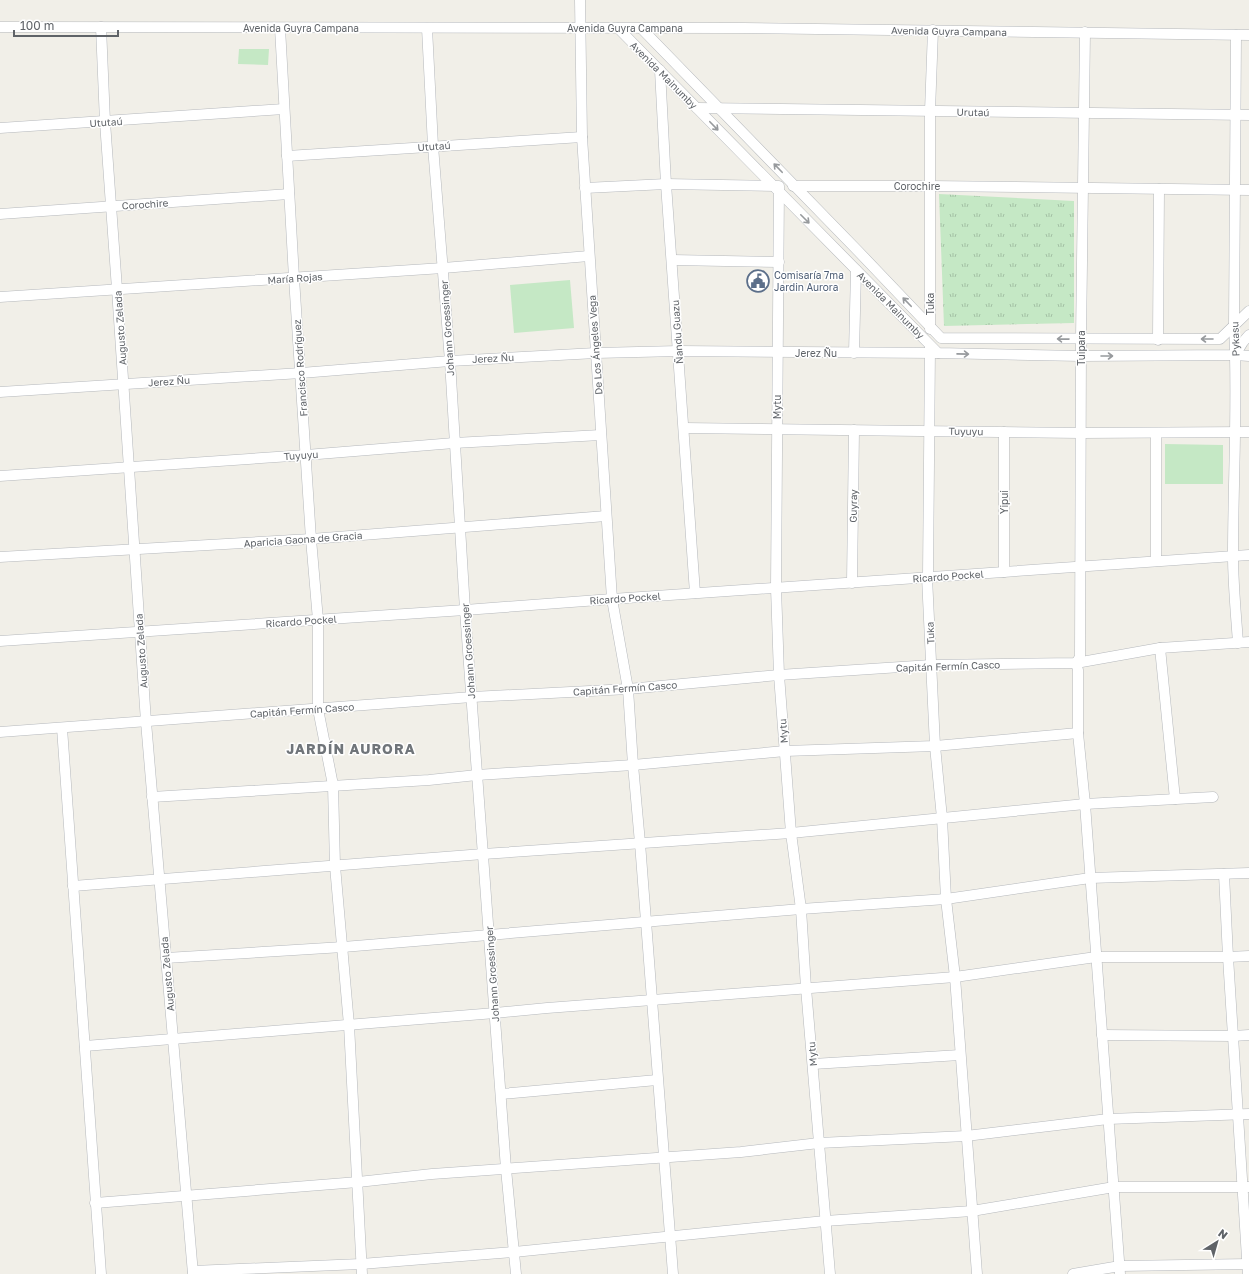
<svg xmlns="http://www.w3.org/2000/svg" width="1249" height="1274" font-family="'Golos Text',sans-serif">
  <defs>
    <pattern id="grass-tufts" width="24" height="20" patternUnits="userSpaceOnUse"><rect width="24" height="20" fill="#c5e8c5"/><path d="M3 7l-1-3M5 7V3M7 7l1-3M15 17l-1-3M17 17v-4M19 17l1-3" fill="none" stroke="#a3c0a4"/></pattern>
  </defs>
  <rect width="100%" height="100%" fill="#f1efe8"/>
  <polygon fill="url(#grass-tufts)" points="939,194 1074,201 1074,323 944,326"/>
  <g fill="#c5e8c5">
    <polygon points="239,49 269,49 268,65 238,64"/>
    <polygon points="570,280 574,328 514,333 510,285"/>
    <polygon points="1165,444 1223,445 1223,484 1165,484"/>
  </g>
  <g fill="none" stroke-linecap="round" stroke-linejoin="round">
    <g stroke="#b5b8bc" stroke-width="11">
      <g id="minor">
        <polyline points="580,0 582,137 612,599 628,689 633,765 640,843 673,1274"/>
        <polyline points="0,27 743,28 1249,35"/>
        <polyline points="101,27 105,122 117,289 146,722 193,1274"/>
        <polyline points="280,28 294,278 311,539 318,620 318,709 333,785 335,866 349,1025 362,1274"/>
        <polyline points="427,28 433,146 450,361 465,610 506,1169 516,1274"/>
        <polyline points="618,28 938,353 1081,356 1235,355 1243,342 1249,335"/>
        <polyline points="641,28 858,251 941,338 1220,339 1249,311"/>
        <polyline points="1085,32 1081,339 1080,657 1076,663 1078,670 1078,733 1085,804 1120,1274"/>
        <path d="M 1236,35 L 1234,326 C 1238,402 1233,478 1233,555 C 1233,584 1236,614 1238,643"/>
        <polyline points="660,70 666,184 695,593"/>
        <polyline points="697,108 1249,115"/>
        <polyline points="0,128 284,109"/>
        <polyline points="287,156 582,137"/>
        <polyline points="779,186 776,588 779,675 791,833 801,909 806,988 830,1274"/>
        <polyline points="793,186 930,186 1249,190"/>
        <polyline points="585,188 666,184 777,186"/>
        <polyline points="0,214 289,194"/>
        <polyline points="672,260 779,262"/>
        <polyline points="0,297 443,268 589,256"/>
        <polyline points="930,329 930,111 933,30"/>
        <polyline points="1158,340 1159,189"/>
        <polyline points="854,353 856,270"/>
        <polyline points="1235,355 1249,356"/>
        <polyline points="0,392 301,373 450,361 596,353 679,351 938,353"/>
        <polyline points="684,428 1081,433 1249,432"/>
        <polyline points="0,476 306,455 454,443 601,435"/>
        <polyline points="0,557 311,539 606,516"/>
        <polyline points="1156,561 1156,433"/>
        <polyline points="1004,572 1004,432"/>
        <polyline points="927,577 935,746 942,818 946,899 955,977 977,1274"/>
        <polyline points="928,577 930,347"/>
        <polyline points="852,583 854,430"/>
        <polyline points="0,641 465,610 612,599 1249,555"/>
        <polyline points="1160,648 1175,799"/>
        <polyline points="62,728 101,1274"/>
        <polyline points="0,732 472,697 628,689 779,675 931,665 1076,663 1160,648 1249,642"/>
        <polyline points="152,797 429,780 477,775 633,765 785,751 935,746 1078,733"/>
        <polyline points="1224,874 1228,957 1248,1274"/>
        <polyline points="73,886 483,854 791,833 1085,804 1213,797"/>
        <polyline points="166,958 343,947 801,909 946,899 1090,878 1249,873"/>
        <polyline points="1102,1035 1233,1036 1249,1035"/>
        <polyline points="85,1046 495,1013 547,1008 955,977 1096,957 1228,957 1249,956"/>
        <polyline points="813,1064 960,1055"/>
        <polyline points="501,1094 657,1080"/>
        <polyline points="95,1203 358,1182 432,1174 741,1152 819,1143 966,1136 1108,1119 1249,1114"/>
        <polyline points="193,1271 361,1264 514,1252 825,1221 972,1211 1114,1187 1249,1187"/>
        <polyline points="1073,1274 1120,1266 1249,1264"/>
      </g>
    </g>
    <use href="#minor" stroke="#fff" stroke-width="10"/>
  </g>
  <defs><path id="oneway-shaft" d="M-6 0H5M1.5-3L5.5 0L1.5 3" fill="none" stroke-width="1.6" stroke-linecap="round" stroke-linejoin="round"/></defs>
  <g stroke="#979a9d">
    <use href="#oneway-shaft" transform="translate(714 126) rotate(46)"/>
    <use href="#oneway-shaft" transform="translate(778 168) rotate(-134)"/>
    <use href="#oneway-shaft" transform="translate(805 219) rotate(45)"/>
    <use href="#oneway-shaft" transform="translate(907 302) rotate(-134)"/>
    <use href="#oneway-shaft" transform="translate(1063 339) rotate(-179)"/>
    <use href="#oneway-shaft" transform="translate(1207 339) rotate(180)"/>
    <use href="#oneway-shaft" transform="translate(963 354) rotate(1)"/>
    <use href="#oneway-shaft" transform="translate(1107 356)"/>
  </g>
  <defs>
    <g id="civic-ring" transform="scale(1.15)"><circle r="9.5" fill="#fff" stroke="#5c6f8a" stroke-width="1.5"/><path d="M-.6-6.5H3V-4.5H.6V-3L4-1V1h2V6H-6V1h2V-1L-.6-3ZM-1.2 2.5V6h2.4V2.5Z" fill="#5c6f8a"/></g>
  </defs>
  <g fill-rule="evenodd">
    <use href="#civic-ring" x="758" y="281"/>
  </g>
  <g text-anchor="middle" dominant-baseline="central" stroke-width="3" stroke-linejoin="round" paint-order="stroke">
    <g font-size="10" fill="#5f6368" stroke="#fff">
      <text x="301" y="28">Avenida Guyra Campana</text>
      <text x="625" y="28">Avenida Guyra Campana</text>
      <text transform="translate(949 31) rotate(1)">Avenida Guyra Campana</text>
      <text transform="translate(664 75) rotate(45)">Avenida Mainumby</text>
      <text transform="translate(973 112) rotate(1)">Urutaú</text>
      <text transform="translate(106 122) rotate(-4)">Ututaú</text>
      <text transform="translate(434 146) rotate(-4)">Ututaú</text>
      <text x="917" y="186">Corochire</text>
      <text transform="translate(145 204) rotate(-4)">Corochire</text>
      <text transform="translate(295 278) rotate(-4)">María Rojas</text>
      <text transform="translate(930 304) rotate(-90)">Tuka</text>
      <text transform="translate(891 305) rotate(45)">Avenida Mainumby</text>
      <text transform="translate(120 328) rotate(-94)">Augusto Zelada</text>
      <text transform="translate(447 328) rotate(-94)">Johann Groessinger</text>
      <text transform="translate(677 332) rotate(-94)">Ñandu Guazu</text>
      <text transform="translate(1235 339) rotate(-92)">Pykasu</text>
      <text transform="translate(595 345) rotate(-94)">De Los Ángeles Vega</text>
      <text transform="translate(1081 348) rotate(-90)">Tuipara</text>
      <text x="816" y="353">Jerez Ñu</text>
      <text transform="translate(493 358) rotate(-3)">Jerez Ñu</text>
      <text transform="translate(300 368) rotate(-94)">Francisco Rodríguez</text>
      <text transform="translate(169 381) rotate(-4)">Jerez Ñu</text>
      <text transform="translate(777 407) rotate(-90)">Mytu</text>
      <text transform="translate(966 431) rotate(1)">Tuyuyu</text>
      <text transform="translate(301 455) rotate(-4)">Tuyuyu</text>
      <text transform="translate(1004 502) rotate(-90)">Yipui</text>
      <text transform="translate(853 506) rotate(-89)">Guyray</text>
      <text transform="translate(303 539) rotate(-4)">Aparicia Gaona de Gracia</text>
      <text transform="translate(948 576) rotate(-4)">Ricardo Pockel</text>
      <text transform="translate(625 598) rotate(-4)">Ricardo Pockel</text>
      <text transform="translate(301 621) rotate(-4)">Ricardo Pockel</text>
      <text transform="translate(930 633) rotate(-93)">Tuka</text>
      <text transform="translate(141 651) rotate(-94)">Augusto Zelada</text>
      <text transform="translate(468 651) rotate(-94)">Johann Groessinger</text>
      <text transform="translate(948 666) rotate(-2)">Capitán Fermín Casco</text>
      <text transform="translate(625 688) rotate(-4)">Capitán Fermín Casco</text>
      <text transform="translate(302 710) rotate(-4)">Capitán Fermín Casco</text>
      <text transform="translate(783 731) rotate(-94)">Mytu</text>
      <text transform="translate(167 974) rotate(-95)">Augusto Zelada</text>
      <text transform="translate(492 974) rotate(-94)">Johann Groessinger</text>
      <text transform="translate(812 1054) rotate(-95)">Mytu</text>
    </g>
    <g font-size="10" fill="#4e5e75" stroke="#fff" text-anchor="start">
      <text x="774" y="275">Comisaría 7ma<tspan x="774" dy="12">Jardin Aurora</tspan></text>
    </g>
    <g font-size="14" font-weight="bold" letter-spacing="1" fill="#70757a" stroke="#fff">
      <text x="351" y="748">JARDÍN AURORA</text>
    </g>
  </g>
  <g transform="translate(1217 1242) rotate(37)" stroke="#ffffff" stroke-width="3" paint-order="stroke">
  <path d="M0-3L7 15L0 10L-7 15Z" fill="#5f6368"/>
  <text y="-6" font-size="11" font-weight="bold" text-anchor="middle" fill="#5f6368">N</text>
  </g>
  <path d="M14 30v6h104v-6" fill="none" stroke="#5f6368" stroke-width="2"/>
  <text x="20" y="30" font-size="12" fill="#5f6368" stroke="#ffffff" stroke-width="3" paint-order="stroke">100 m</text>
</svg>
